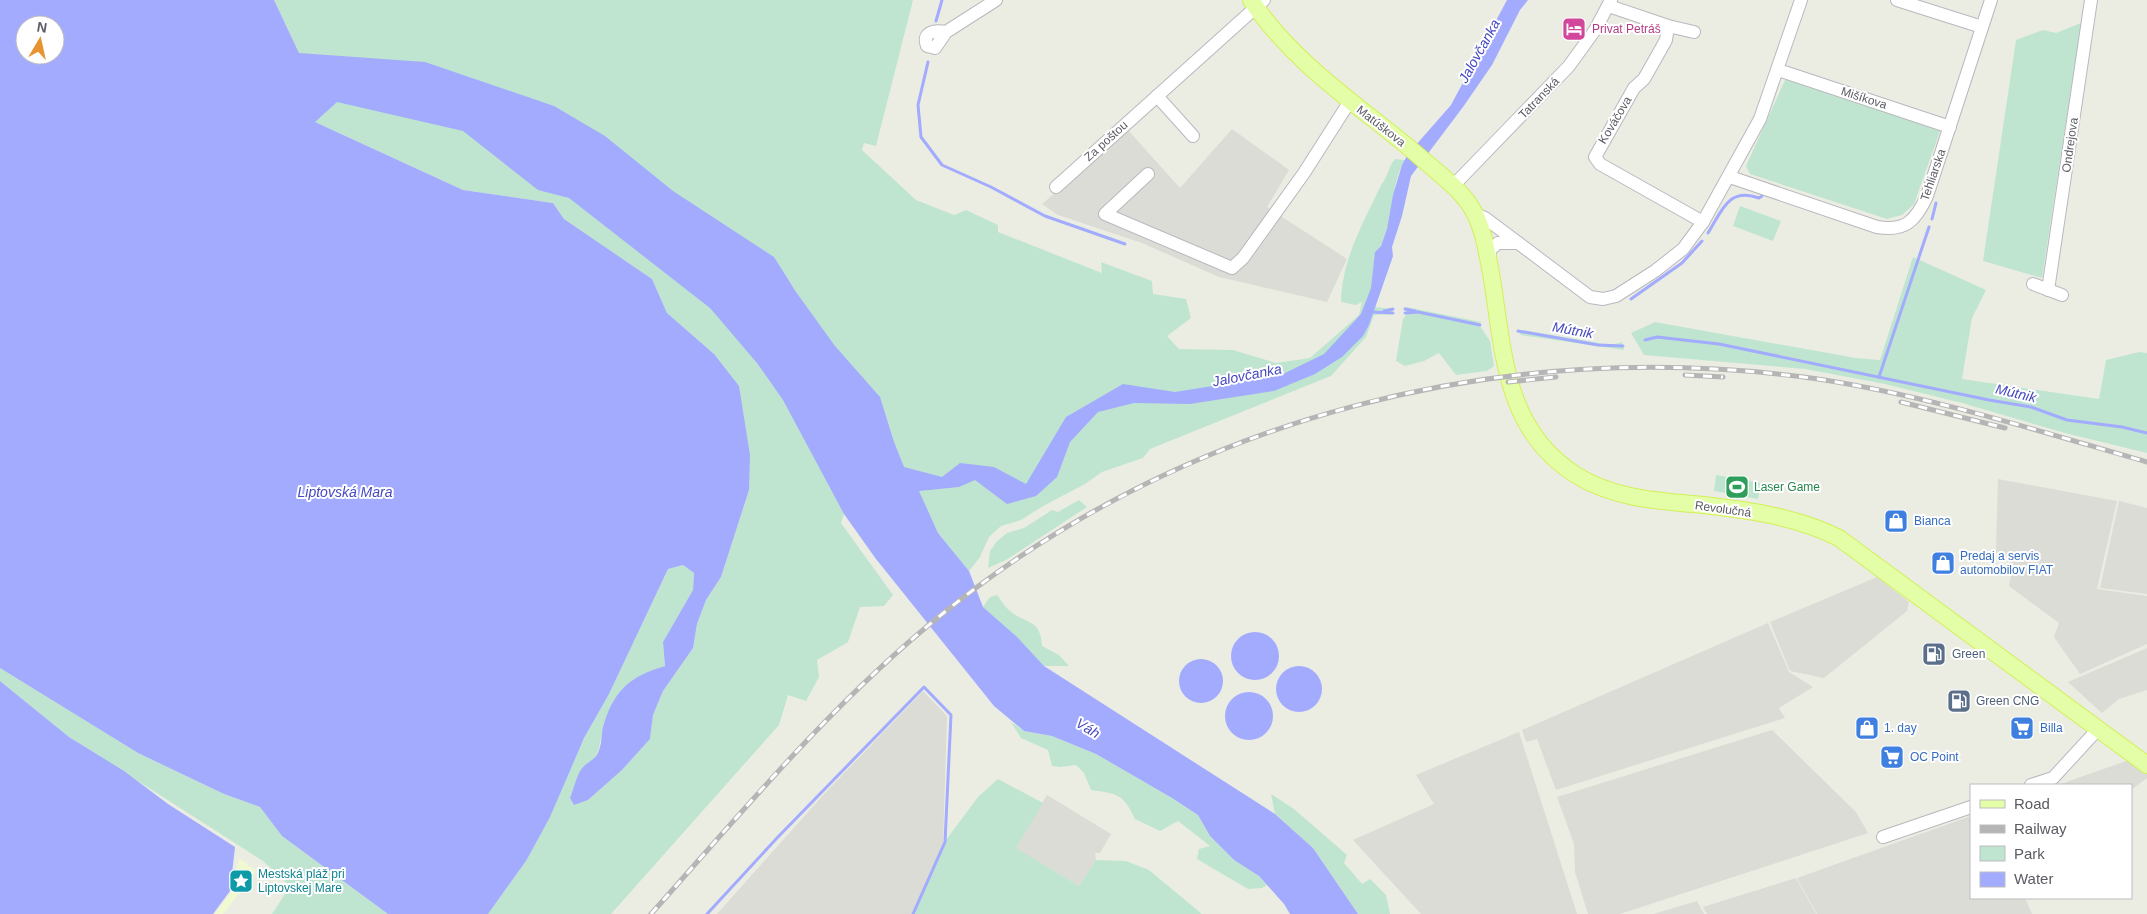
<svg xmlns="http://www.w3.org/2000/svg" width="2147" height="914" font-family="Arial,sans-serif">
  <rect width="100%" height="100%" fill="#ebede3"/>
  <g fill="#dbdcd5">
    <polygon points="1232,129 1289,170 1267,207 1347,259 1327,302 1219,277 1142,243 1058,215 1042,204 1128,130 1180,188"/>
    <polygon points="1998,479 2117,501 2097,589 2147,596 2147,644 2080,674 2054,637 2059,623 2009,586 2013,565 1996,552"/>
    <polygon points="2119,501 2147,508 2147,594 2100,588"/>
    <polygon points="1877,577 1909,602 1907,611 1824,678 1790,671 1770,622"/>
    <polygon points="1768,623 1789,672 1813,687 1779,708 1785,718 1556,790 1537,739 1526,742 1522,730"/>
    <polygon points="2147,648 2147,690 2119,699 2102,713 2068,682"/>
    <polygon points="923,691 947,716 943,844 913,914 717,914 825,793"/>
    <polygon points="1772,730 1856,812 1868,833 1620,914 1588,914 1575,872 1574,844 1557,797"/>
    <polygon points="1519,732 1577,914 1421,914 1353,840 1434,804 1416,775"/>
    <polygon points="2129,760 2147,774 2147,778 2131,790 2131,785 2058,785"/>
    <polygon points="1047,795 1111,834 1100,853 1095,853 1096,860 1079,886 1015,848"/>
    <polygon points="1971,816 1971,898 2025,898 2032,914 1817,914 1797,878"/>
    <polygon points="1796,878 1816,914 1707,914 1703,907"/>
    <polygon points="1697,901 1704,914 1653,914"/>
  </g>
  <g fill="#bfe5d1">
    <path d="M 274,0 L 913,0 L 876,146 L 864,143 L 862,150 L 916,200 L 954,215 L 966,210 L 998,225 L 998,232 L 1102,273 L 1101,262 L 1152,281 L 1153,294 L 1186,299 L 1191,318 L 1167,336 L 1179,349 L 1233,350 L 1276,363 L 1310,358 L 1359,315 L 1362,302 L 1356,305 L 1341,302 C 1342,258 1363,224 1381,185 C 1388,177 1388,167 1395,159 L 1405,160 C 1388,188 1396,227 1376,253 L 1393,256 L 1375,307 L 1392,309 L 1392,314 L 1374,315 L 1366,337 L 1331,376 L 1150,449 L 1143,458 L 1102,472 L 1085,484 L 1045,505 L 1021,520 L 1001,526 L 989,537 L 980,557 L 969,571 L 938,533 L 918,491 L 844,514 L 841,523 L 893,595 L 884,606 L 860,607 L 848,642 L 817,660 L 819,677 L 806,701 L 788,695 L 779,725 L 611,914 L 488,914 L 526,861 L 584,738 L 609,694 L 668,569 L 683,565 L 694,573 L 693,590 L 663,642 L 665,666 C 631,676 612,692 603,728 C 598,747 602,756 583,767 L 574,805 L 588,800 L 622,770 L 650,739 L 653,715 L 663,691 L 693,648 L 697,624 L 706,600 L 721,577 L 749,490 L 714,354 L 667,313 L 652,279 L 564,219 L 553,203 L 463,190 L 315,122 L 299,53 Z"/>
    <polygon points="2081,23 2042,278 1983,261 2016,40 2043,30 2056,33"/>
    <polygon points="1786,78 1940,131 1914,204 1902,215 1887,219 1750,174 1746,166"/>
    <polygon points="1740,206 1781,221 1773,241 1733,226"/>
    <polygon points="1913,257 1986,290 1972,318 1962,379 2099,399 2106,360 2139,352 2147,353 2147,453 2065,433 1962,403 1885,384 1805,369 1644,355 1631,333 1655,322 1856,358 1880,360"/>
    <polygon points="1406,307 1481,322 1479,325 1490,341 1494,366 1487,371 1456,375 1439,353 1424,361 1405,366 1396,361 1403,319 1407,314"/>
    <polygon points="1523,330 1611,345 1622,342 1624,350 1521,335 1519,332"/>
    <polygon points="1716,475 1761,483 1758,499 1714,491"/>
    <polygon points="1079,500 1087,507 1006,560 988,568 990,551 997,541 1007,533 1024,528 1052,510 1058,512"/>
    <path d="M 997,595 C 1001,600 1005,607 1010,611 C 1026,624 1041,619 1042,646 L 1059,655 L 1069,666 L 1044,666 L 1016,637 L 983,607 L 990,597 Z"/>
    <polygon points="0,668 138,753 224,794 260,807 282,836 388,914 272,914 290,886 263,861 69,737 0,681"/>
    <path d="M 1011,722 L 1024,731 L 1052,736 L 1096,754 L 1172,798 L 1198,815 L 1210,836 L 1234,860 L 1259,876 L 1267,885 L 1262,888 L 1248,889 L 1197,859 L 1199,849 L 1210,846 L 1178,821 L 1160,831 L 1135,819 C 1123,794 1119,794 1091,790 L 1084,773 L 1076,765 L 1060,767 L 1052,766 L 1048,750 L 1021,738 Z"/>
    <polygon points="998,779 1043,803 1016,848 1079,886 1096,860 1126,861 1149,870 1202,914 913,914 943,844 978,797"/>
    <polygon points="1271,794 1294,809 1347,855 1344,863 1362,884 1370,879 1386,895 1390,914 1358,914 1313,848 1275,814"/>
  </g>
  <polygon fill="#f0fad1" points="239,858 256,871 223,914 215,914 231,892"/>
  <g fill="#a2abfe" fill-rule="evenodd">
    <path d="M 0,0 L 274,0 L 299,53 L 425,62 L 554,106 L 605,136 L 673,191 L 774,257 L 796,292 L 835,346 L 880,397 L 894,442 L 904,467 L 942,477 L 960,463 L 994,467 L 1026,484 L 1066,417 L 1123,384 L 1175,392 L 1281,375 L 1324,354 L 1361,314 L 1371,288 L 1375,252 L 1381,246 L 1387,229 L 1393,195 L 1402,165 L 1408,154 L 1451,105 L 1507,0 L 1528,0 L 1520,10 L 1492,65 L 1463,107 L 1411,176 L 1402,216 L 1392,247 L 1393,256 L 1369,325 L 1363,336 L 1342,357 L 1315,374 L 1274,391 L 1190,404 L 1134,403 L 1098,412 L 1070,442 L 1057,477 L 1036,496 L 1007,504 L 975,480 L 959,487 L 919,491 L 938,533 L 969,571 L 983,607 L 1017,637 L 1044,666 L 1275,814 L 1313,848 L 1358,914 L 1290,914 L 1284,904 L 1259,876 L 1234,860 L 1210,836 L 1198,815 L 1172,798 L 1096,754 L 1052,736 L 1024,731 L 994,706 L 876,559 L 844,514 L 783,400 L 757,363 L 710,308 L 569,198 L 538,190 L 463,131 L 337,102 L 315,122 L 463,190 L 553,203 L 564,219 L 652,279 L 667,313 L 714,354 L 739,386 L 750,455 L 749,490 L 721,577 L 706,600 L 697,624 L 693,648 L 663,691 L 653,715 L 650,739 L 622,770 L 588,800 L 574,805 L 570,798 C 574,789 577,772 584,766 C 591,760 596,759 599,750 C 602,743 601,735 603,727 C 613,691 630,676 665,666 L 663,642 L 693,590 L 694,573 L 683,565 L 668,569 L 609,694 L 584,738 L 550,817 L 526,861 L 488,914 L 388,914 L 282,836 L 260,807 L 224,794 L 138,753 L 0,668 ZM 25,25 L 55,25 L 55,55 L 25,55 Z"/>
    <circle cx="1255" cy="656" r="24"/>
    <circle cx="1201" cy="681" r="22"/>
    <circle cx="1299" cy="689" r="23"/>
    <polygon points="0,681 69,737 124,771 168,804 235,847 230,891 213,914 0,914"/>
    <circle cx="1249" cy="716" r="24"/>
  </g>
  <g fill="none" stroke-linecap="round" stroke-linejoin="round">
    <g stroke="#a2abfe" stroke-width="3">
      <polyline points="936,21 942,0"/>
      <polyline points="928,62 918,105 921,137 942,165 991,187 1045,216 1125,244"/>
      <polyline points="1932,219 1936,203"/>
      <path d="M 1708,233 C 1722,211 1728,187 1759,198 L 1762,196"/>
      <polyline points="1631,299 1682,263 1702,241"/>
      <polyline points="1405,309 1415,311"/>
      <polyline points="1384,311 1393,309"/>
      <polyline points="1371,312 1393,313"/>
      <polyline points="1405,313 1418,312 1480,325"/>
      <polyline points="1518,331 1598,345 1623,346"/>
      <polyline points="1645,340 1657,337 1719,344 1989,400 2031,407 2067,420 2122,427 2147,433"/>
      <polyline points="1879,377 1929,227"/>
      <polyline points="707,914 777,838 924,687 951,715 945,842 913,914"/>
    </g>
    <g stroke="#b8b8bf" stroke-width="14">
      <g id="minor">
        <polyline points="1897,0 1982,27"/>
        <polyline points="1609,6 1668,26 1694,32"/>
        <polyline points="1668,26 1666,40 1644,79 1634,88 1595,157 1600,164 1703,222"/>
        <path d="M 946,32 C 934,30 922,32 927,46 L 935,48 L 946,32 L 996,0"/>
        <polyline points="1778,70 1950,127"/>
        <polyline points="1157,96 1193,136"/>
        <polyline points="1148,174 1105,214 1232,268 1243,258 1304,173 1350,101"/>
        <path d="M 1730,177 L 1877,227 C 1906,232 1916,220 1927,196 L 1991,0"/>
        <polyline points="1453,186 1569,66 1595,30 1611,0"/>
        <polyline points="1056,187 1264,0"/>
        <polyline points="1475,214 1485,218 1590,297 1603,299 1616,296 1655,271 1683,249 1703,222 1760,119 1801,0"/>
        <polyline points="1488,260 1491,249 1498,243 1518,243"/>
        <polyline points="2033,284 2062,295"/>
        <polyline points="2048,290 2091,0"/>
        <polyline points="2031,785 2053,778 2098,729"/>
        <polyline points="1883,837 1971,807"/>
      </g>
    </g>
    <g stroke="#d3ef5a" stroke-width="18">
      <path id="major" d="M 1251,0 C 1295,66 1362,107 1420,157 C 1439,174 1464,191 1475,214 C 1484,232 1487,253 1491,273 C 1504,350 1503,429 1576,475 C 1614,499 1660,501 1703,505 C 1748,510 1798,517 1839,538 L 2147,765"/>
    </g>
    <use href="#minor" stroke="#fff" stroke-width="12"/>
    <use href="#major" stroke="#e3fea7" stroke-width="16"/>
    <g stroke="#b5b5b6" stroke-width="5">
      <g id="rail">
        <polyline points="1685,375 1723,377"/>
        <polyline points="1508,382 1556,377"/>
        <polyline points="1901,402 2005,428"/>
        <path d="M 651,914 C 743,811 833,702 941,615 C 1187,416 1506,335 1818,379 C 1930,396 2038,431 2147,462"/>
      </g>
    </g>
    <use href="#rail" stroke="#fff" stroke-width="3" stroke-dasharray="9" stroke-linecap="butt"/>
  </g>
  <defs>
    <g id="hotel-square" transform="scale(1.25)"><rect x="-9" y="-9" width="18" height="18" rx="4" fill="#d1479c" stroke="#fff"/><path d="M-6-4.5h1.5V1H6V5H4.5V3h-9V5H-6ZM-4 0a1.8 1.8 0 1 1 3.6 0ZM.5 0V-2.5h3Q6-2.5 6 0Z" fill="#fff"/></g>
    <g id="stadium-square" transform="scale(1.25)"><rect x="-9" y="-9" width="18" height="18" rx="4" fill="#2e9e5b" stroke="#fff"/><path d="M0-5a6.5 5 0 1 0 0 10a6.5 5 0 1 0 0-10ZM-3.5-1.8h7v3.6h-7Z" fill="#fff"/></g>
    <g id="shop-square" transform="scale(1.25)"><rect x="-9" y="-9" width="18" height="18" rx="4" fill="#3f7fe0" stroke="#fff"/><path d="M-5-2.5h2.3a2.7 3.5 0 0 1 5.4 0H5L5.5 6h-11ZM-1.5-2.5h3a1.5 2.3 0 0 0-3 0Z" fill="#fff"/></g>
    <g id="fuel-square" transform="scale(1.25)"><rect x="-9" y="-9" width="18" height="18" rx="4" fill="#5c6f8a" stroke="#fff"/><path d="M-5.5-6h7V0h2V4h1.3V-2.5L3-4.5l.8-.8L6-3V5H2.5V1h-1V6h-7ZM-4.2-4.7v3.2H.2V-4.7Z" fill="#fff"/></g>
    <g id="supermarket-square" transform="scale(1.25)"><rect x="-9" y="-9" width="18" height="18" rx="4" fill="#3f7fe0" stroke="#fff"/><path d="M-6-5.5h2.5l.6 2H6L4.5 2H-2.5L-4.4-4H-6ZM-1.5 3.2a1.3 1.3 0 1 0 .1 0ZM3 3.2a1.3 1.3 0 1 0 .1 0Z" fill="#fff"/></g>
    <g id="sight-square" transform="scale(1.25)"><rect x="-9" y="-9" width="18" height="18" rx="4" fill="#0f9aa8" stroke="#fff"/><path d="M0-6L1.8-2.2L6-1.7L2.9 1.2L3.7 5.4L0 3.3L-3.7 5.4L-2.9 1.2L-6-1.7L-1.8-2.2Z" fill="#fff"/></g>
  </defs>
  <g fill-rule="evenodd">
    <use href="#hotel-square" x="1574" y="29"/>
    <use href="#stadium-square" x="1737" y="487"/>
    <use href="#shop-square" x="1896" y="521"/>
    <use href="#shop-square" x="1943" y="563"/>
    <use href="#fuel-square" x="1934" y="654"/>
    <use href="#fuel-square" x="1959" y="701"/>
    <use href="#shop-square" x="1867" y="728"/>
    <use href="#supermarket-square" x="2022" y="728"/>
    <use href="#supermarket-square" x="1892" y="757"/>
    <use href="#sight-square" x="241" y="881"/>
  </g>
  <g text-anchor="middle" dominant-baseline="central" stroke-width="4" stroke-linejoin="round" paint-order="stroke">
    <g font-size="12" fill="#b23c85" stroke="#fff" text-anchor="start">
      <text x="1592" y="29">Privat Petráš</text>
    </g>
    <g font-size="12" fill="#5b5b63" stroke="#fff">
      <text transform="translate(1539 98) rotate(-46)">Tatranská</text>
      <text transform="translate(1864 98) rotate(18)">Mišíkova</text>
      <text transform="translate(1615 120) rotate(-59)">Kováčova</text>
      <text transform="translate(1381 126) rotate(38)">Matúškova</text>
      <text transform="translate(1106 141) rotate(-42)">Za poštou</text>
      <text transform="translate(2070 145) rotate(-82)">Ondrejova</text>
      <text transform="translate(1933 175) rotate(-71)">Tehliarska</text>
      <text transform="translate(1723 509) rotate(8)">Revolučná</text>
    </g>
    <g font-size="12" fill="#27864d" stroke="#fff" text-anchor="start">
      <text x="1754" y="487">Laser Game</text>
    </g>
    <g font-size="12" fill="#366cbe" stroke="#fff" text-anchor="start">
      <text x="1914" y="521">Bianca</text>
      <text x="1960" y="556">Predaj a servis<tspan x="1960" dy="14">automobilov FIAT</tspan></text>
      <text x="1884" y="728">1. day</text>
      <text x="2040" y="728">Billa</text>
      <text x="1910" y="757">OC Point</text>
    </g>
    <g font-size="12" fill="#4e5e75" stroke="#fff" text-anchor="start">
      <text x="1952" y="654">Green</text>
      <text x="1976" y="701">Green CNG</text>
    </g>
    <g font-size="12" fill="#0d838f" stroke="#fff" text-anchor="start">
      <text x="258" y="874">Mestská pláž pri<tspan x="258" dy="14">Liptovskej Mare</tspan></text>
    </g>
    <g font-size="14" font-style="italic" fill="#4548c1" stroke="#fff">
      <text transform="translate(1479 51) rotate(-61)">Jalovčanka</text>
      <text transform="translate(1573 330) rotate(10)">Mútnik</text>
      <text transform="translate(1247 375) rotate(-11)">Jalovčanka</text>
      <text transform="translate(2016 393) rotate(13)">Mútnik</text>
      <text x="345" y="492">Liptovská Mara</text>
      <text transform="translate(1088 728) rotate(31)">Váh</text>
    </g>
  </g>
  <rect x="1970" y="784" width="162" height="115" fill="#ffffff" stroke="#bdbdc1"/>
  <rect x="1980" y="800" width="25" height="8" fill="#e3fea7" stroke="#bdbdc1"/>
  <text x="2014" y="809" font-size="15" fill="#5b5b63">Road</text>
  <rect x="1980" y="825" width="25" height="8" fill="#b5b5b6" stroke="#bdbdc1"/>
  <text x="2014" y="834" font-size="15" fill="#5b5b63">Railway</text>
  <rect x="1980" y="846" width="25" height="15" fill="#bfe5d1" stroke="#bdbdc1"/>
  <text x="2014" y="859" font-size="15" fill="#5b5b63">Park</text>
  <rect x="1980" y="872" width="25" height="15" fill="#a2abfe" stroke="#bdbdc1"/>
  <text x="2014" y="884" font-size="15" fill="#5b5b63">Water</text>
  <g transform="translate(40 40) rotate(9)"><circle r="24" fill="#ffffff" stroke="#bdbdc1"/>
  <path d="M0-4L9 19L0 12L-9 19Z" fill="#e69330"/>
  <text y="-8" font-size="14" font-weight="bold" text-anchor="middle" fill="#5b5b63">N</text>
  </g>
</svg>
